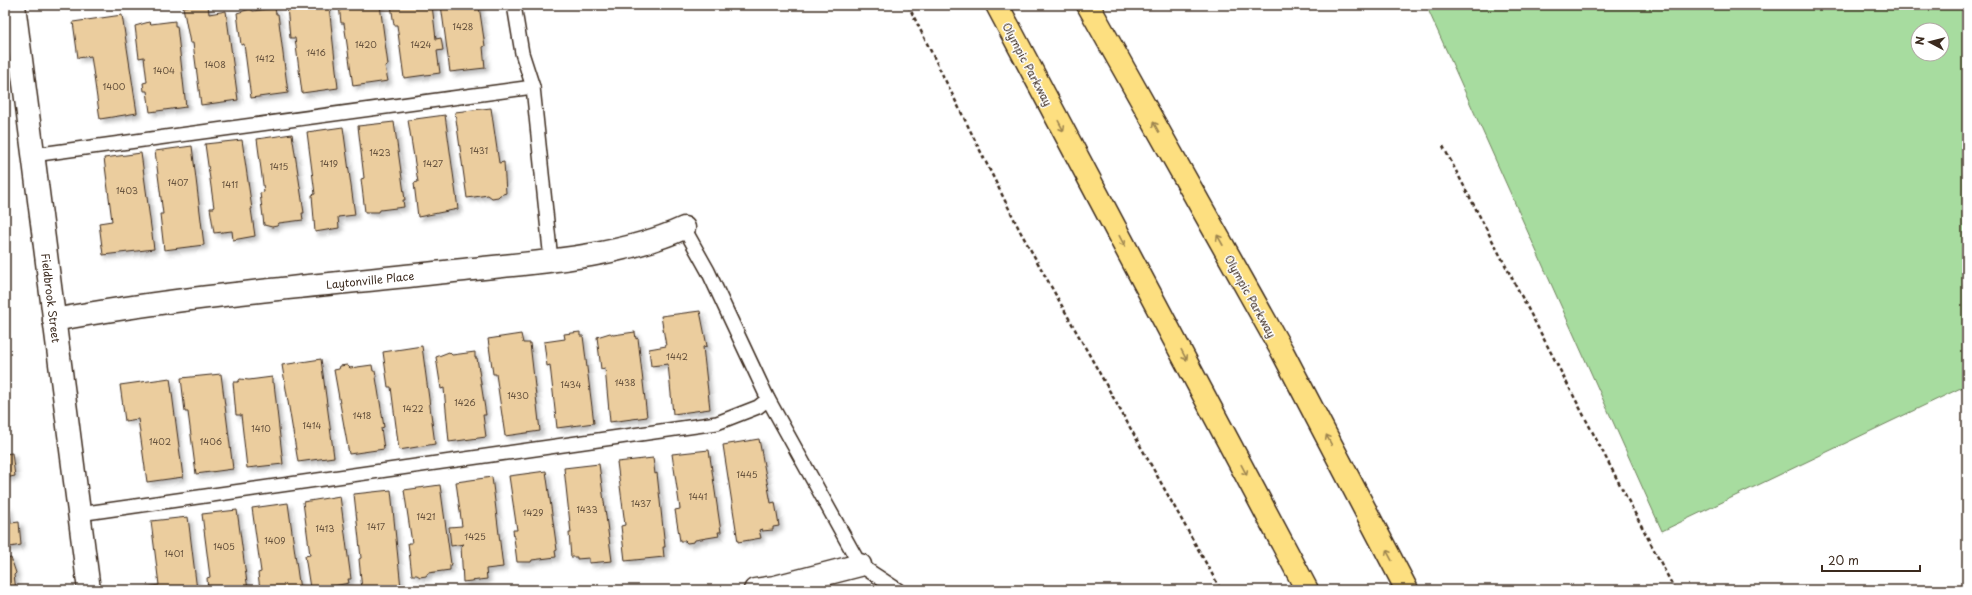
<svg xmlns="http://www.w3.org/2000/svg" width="1972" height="595" font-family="'Playpen Sans',sans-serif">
  <defs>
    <filter id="shadow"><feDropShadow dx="3.5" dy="3.5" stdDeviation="2" flood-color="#0004"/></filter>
  </defs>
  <rect width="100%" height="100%" fill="#fff"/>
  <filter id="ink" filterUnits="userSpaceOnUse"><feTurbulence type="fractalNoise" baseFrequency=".025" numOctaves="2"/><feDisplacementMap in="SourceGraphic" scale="8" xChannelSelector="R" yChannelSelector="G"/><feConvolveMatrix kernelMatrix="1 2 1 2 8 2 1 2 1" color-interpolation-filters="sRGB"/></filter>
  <g filter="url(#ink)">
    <path fill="#a7dc9f" stroke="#71835e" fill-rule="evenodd" d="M 1426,5 L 1967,5 L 1967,385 L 1662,531 ZM 1918,30 L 1942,30 L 1942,54 L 1918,54 Z"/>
    <g fill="#ebcd9e" stroke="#3b2a1e" filter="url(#shadow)">
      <polygon points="195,5 208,5 209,14 226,11 238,100 201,105 193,43 190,43 183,7"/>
      <polygon points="326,5 326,7 329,6 338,88 302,93 295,38 290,38 287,7 293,5"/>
      <polygon points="339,5 380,5 388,65 385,66 388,81 353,86 344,23 341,23"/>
      <polygon points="391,5 432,5 436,39 441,38 443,50 437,51 440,73 404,78 397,25 394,25"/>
      <polygon points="441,5 483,5 479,6 485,46 483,47 485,68 450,72"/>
      <polygon points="275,8 276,14 278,14 288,93 251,98 244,44 241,45 237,13 250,9 253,11"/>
      <polygon points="122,15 137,113 100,119 91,56 78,58 73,22"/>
      <polygon points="175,21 175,26 177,26 186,107 150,112 147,91 144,91 143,83 147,82 144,57 139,58 135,26 149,22 151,24"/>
      <polygon points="491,108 499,163 504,162 506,193 500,195 498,197 492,198 488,195 467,198 455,112"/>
      <polygon points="445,115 458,209 418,217 414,183 418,182 408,120"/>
      <polygon points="394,122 405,200 403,200 404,207 380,210 379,212 365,212 361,179 364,178 358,126"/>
      <polygon points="343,127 355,215 338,217 339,228 315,232 312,195 315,194 307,132"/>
      <polygon points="292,134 304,213 302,213 303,220 279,223 277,226 272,227 264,225 260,193 264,192 257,139"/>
      <polygon points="242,140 252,209 251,209 255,236 233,240 232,231 214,233 210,208 214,208 205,144"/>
      <polygon points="192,146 204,245 164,250 160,214 163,214 155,151"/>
      <polygon points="141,153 154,249 103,255 99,223 112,221 104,158"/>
      <polygon points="700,311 707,346 703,347 710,409 673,414 668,364 651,366 649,349 666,346 661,316"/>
      <polygon points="580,332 580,336 583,336 594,423 557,428 550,365 547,366 544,342 565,339 564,334"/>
      <polygon points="635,332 636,339 638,338 647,417 610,422 605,368 601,369 597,337 610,333 613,335"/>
      <polygon points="521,334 523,343 530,343 540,431 505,436 496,374 493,374 488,339"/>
      <polygon points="422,346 435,444 399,450 391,387 388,387 383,352"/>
      <polygon points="449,352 452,355 475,352 475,358 477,358 486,415 483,415 486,437 449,442 444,388 441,389 436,357"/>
      <polygon points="321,359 334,457 298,462 282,365"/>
      <polygon points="347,365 350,368 372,365 373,371 375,371 384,427 381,428 384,449 349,454 334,370 339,369 340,366"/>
      <polygon points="221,374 233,469 196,474 188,412 185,412 181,378"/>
      <polygon points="272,377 272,383 274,383 283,464 247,468 241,415 236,415 233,382 238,382 240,379 249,380"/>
      <polygon points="170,378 183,477 147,482 138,419 125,421 120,385"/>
      <polygon points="759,439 771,503 775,502 779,526 773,527 773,530 762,531 762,529 759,530 761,538 738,542 723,445"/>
      <polygon points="709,450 721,532 718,532 719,536 695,540 694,542 687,543 685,541 680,541 675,510 680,509 672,454"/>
      <polygon points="12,453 15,476 5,478 5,454"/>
      <polygon points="653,458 655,474 657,473 665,547 663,547 664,557 625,561 621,526 625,525 617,462"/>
      <polygon points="599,464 612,561 589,563 589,558 577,559 577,557 571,557 569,533 571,533 564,468"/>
      <polygon points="546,471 557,550 555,551 556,557 532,560 531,562 517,562 513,530 517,530 509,476"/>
      <polygon points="492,477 503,567 486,569 487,579 463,582 461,546 464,544 451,546 449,527 462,526 456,482"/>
      <polygon points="440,485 451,564 450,565 450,570 428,573 426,576 420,577 417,575 412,575 408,543 412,543 404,490"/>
      <polygon points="391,490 401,588 362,590 359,559 361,558 354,494"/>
      <polygon points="340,496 351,579 348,579 349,583 318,589 310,588 305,556 310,555 303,502"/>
      <polygon points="288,503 300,590 260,590 258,573 261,572 252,508"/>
      <polygon points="5,507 8,507 11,523 19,522 21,545 5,548"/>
      <polygon points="237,510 248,590 208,590 207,578 210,577 202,514"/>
      <polygon points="188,517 197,590 147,590 146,587 159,585 151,521"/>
      <polygon points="11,558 16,573 14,575 16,590 5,590 5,559"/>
    </g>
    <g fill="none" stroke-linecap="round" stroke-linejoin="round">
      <g stroke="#3b2a1e" stroke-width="16">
        <g id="lane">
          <polyline points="514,5 522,53 533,87 551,260"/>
          <polyline points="33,155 533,87"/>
          <polyline points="684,228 708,271 768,399 860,565 898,590"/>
          <polyline points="79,514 717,423 758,407 768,399"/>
        </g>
      </g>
      <g stroke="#3b2a1e" stroke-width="25">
        <g id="street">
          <polyline points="14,5 89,590"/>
          <path d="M 54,320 C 183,296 315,286 445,272 C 522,263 614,260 684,228"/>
          <polyline points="755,590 775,587 860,565"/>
        </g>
      </g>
      <g stroke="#3b2a1e" stroke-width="25">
        <g id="primary">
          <polyline points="997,5 1307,590"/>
          <polyline points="1088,5 1282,351 1407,590"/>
        </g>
      </g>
      <g stroke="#3b2a1e" stroke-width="2.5" stroke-dasharray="4 3" stroke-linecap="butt">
        <polyline points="908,5 1020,231 1221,590"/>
        <polyline points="1443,146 1675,590"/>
      </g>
      <use href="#lane" stroke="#fff" stroke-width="13"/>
      <use href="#street" stroke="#fff" stroke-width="22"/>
      <use href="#primary" stroke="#fddf80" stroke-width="22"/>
    </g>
    <defs><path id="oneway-shaft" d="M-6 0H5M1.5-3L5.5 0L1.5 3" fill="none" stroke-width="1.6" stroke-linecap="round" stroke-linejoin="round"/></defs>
    <g stroke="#9c844f">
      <use href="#oneway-shaft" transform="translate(1061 126) rotate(62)"/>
      <use href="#oneway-shaft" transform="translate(1156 127) rotate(-119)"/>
      <use href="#oneway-shaft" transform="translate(1220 240) rotate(-119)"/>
      <use href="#oneway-shaft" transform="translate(1122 241) rotate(62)"/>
      <use href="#oneway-shaft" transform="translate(1184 355) rotate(62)"/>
      <use href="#oneway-shaft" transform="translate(1329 440) rotate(-118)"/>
      <use href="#oneway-shaft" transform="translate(1244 470) rotate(62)"/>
      <use href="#oneway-shaft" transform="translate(1389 555) rotate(-118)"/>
    </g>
  </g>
  <g text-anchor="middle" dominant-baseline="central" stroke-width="3" stroke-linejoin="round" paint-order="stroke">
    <g font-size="9" fill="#67533e">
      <text x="463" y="26">1428</text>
      <text x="366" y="44">1420</text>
      <text x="421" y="44">1424</text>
      <text x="316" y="52">1416</text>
      <text x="265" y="58">1412</text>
      <text x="215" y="64">1408</text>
      <text x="164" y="70">1404</text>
      <text x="114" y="86">1400</text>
      <text x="479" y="150">1431</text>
      <text x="380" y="152">1423</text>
      <text x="329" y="163">1419</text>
      <text x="433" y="163">1427</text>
      <text x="279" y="166">1415</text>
      <text x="178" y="182">1407</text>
      <text x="230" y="184">1411</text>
      <text x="127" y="190">1403</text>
      <text x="677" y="356">1442</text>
      <text x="625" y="382">1438</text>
      <text x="571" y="384">1434</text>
      <text x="518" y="395">1430</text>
      <text x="465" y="402">1426</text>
      <text x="413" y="408">1422</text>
      <text x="362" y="415">1418</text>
      <text x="312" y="425">1414</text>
      <text x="261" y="428">1410</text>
      <text x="160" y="441">1402</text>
      <text x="211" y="441">1406</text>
      <text x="747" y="474">1445</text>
      <text x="698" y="496">1441</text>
      <text x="641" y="503">1437</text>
      <text x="587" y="509">1433</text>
      <text x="533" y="512">1429</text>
      <text x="426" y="516">1421</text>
      <text x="376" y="526">1417</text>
      <text x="325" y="528">1413</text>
      <text x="475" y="536">1425</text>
      <text x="275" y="540">1409</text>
      <text x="224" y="546">1405</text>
      <text x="174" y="553">1401</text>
    </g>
    <g font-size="11" fill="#3b2a1e" stroke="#fff">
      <text transform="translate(1028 64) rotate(62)">Olympic Parkway</text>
      <text transform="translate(370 280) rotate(-6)">Laytonville Place</text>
      <text transform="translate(1251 296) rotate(61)">Olympic Parkway</text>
      <text transform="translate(51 298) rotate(83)">Fieldbrook Street</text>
    </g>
  </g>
  <rect width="1972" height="595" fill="none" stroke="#fff" stroke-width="20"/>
  <rect x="10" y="10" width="1952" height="575" fill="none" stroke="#3b2a1e" stroke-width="1.5" filter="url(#ink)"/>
  <g transform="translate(1930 42) rotate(277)"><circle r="19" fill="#ffffff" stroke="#b1aaa5"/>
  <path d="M0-3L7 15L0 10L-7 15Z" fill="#3b2a1e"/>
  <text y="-6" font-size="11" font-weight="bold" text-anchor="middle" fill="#3b2a1e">N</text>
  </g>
  <path d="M1822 565v6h98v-6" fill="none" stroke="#3b2a1e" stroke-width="2"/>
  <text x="1828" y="565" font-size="12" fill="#3b2a1e" stroke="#ffffff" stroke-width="3" paint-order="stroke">20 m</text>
</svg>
